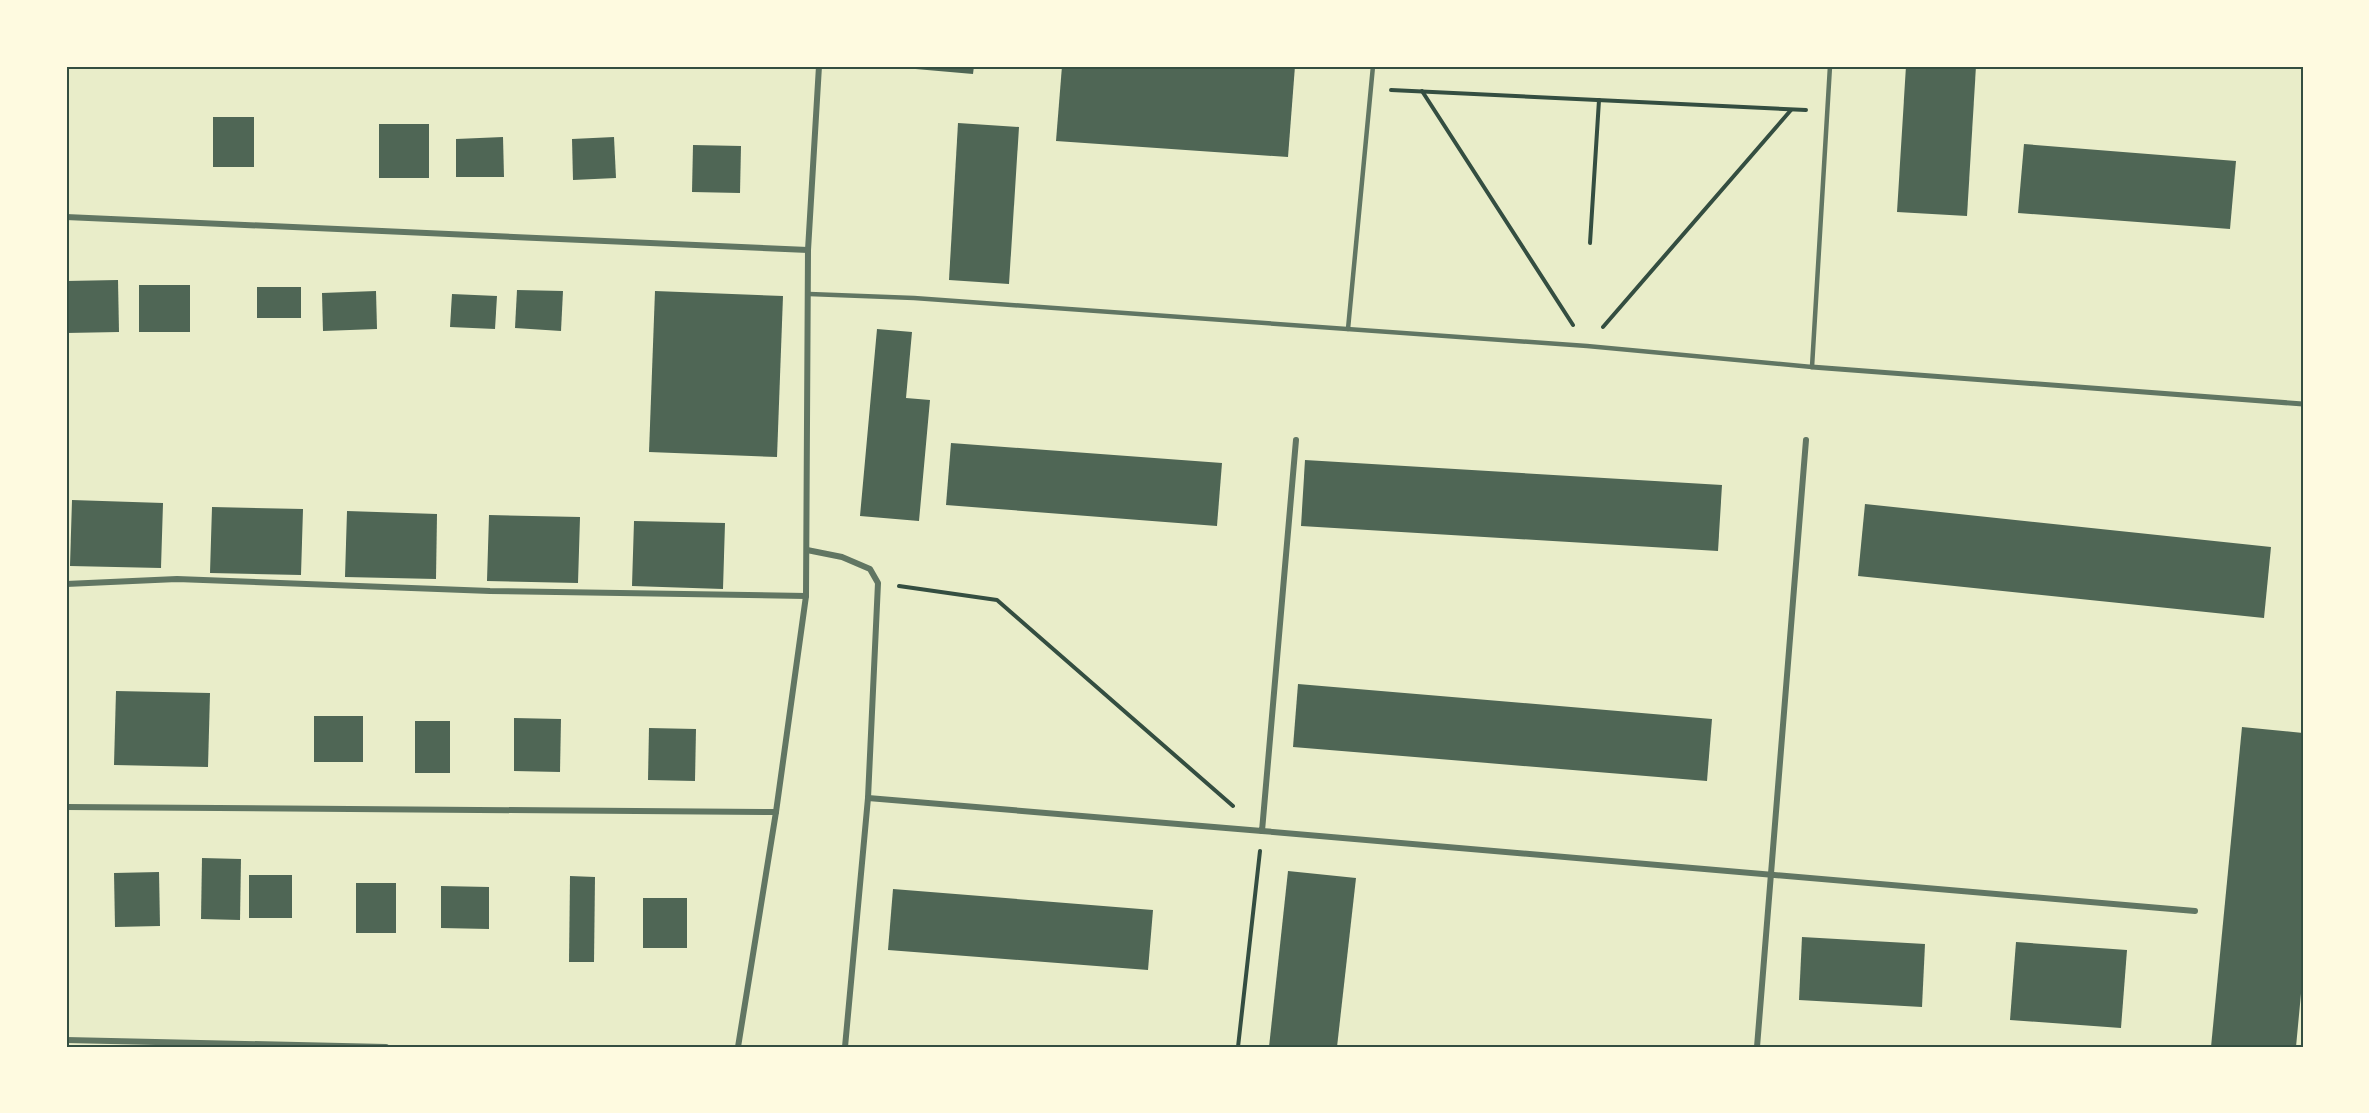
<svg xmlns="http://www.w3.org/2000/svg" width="2369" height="1113" font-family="Montserrat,sans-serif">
  <rect width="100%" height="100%" fill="#e9edc9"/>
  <g fill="#4f6655">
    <polygon points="905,66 974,66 973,74 904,68"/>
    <polygon points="1062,66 1295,66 1288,157 1056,141"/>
    <polygon points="1906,66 1976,66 1967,216 1897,212"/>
    <rect x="213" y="117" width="41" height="50"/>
    <polygon points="958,123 1019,127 1009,284 949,280"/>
    <rect x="379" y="124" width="50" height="54"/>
    <polygon points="503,137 504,177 456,177 456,139"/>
    <polygon points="614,137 616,178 573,180 572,139"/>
    <polygon points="2024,144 2236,161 2230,229 2018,213"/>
    <polygon points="693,145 741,146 740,193 692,192"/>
    <polygon points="118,280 119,332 66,333 66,281"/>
    <rect x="139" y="285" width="51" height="47"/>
    <rect x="257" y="287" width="44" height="31"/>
    <polygon points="517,290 563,291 561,331 515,328"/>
    <polygon points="376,291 377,329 323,331 322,293"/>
    <polygon points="655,291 783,296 777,457 649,452"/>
    <polygon points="452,294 497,296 495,329 450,327"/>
    <polygon points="877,329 912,332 906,398 930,400 919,521 860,516"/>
    <polygon points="951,443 1222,463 1217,526 946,505"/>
    <polygon points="1305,460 1722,485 1718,551 1301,526"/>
    <polygon points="72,500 163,503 161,568 70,566"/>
    <polygon points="1865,504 2271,547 2264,618 1858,576"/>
    <polygon points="212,507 303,509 301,575 210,573"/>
    <polygon points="347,511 437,514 436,579 345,577"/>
    <polygon points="489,515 580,517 578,583 487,581"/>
    <polygon points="634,521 725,523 723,589 632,586"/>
    <polygon points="1298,684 1712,719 1707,781 1293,747"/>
    <polygon points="116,691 210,693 208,767 114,765"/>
    <rect x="314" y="716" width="49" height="46"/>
    <polygon points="514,718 561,719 560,772 514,771"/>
    <rect x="415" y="721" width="35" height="52"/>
    <polygon points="2242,727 2303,733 2303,972 2296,1047 2211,1047"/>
    <polygon points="649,728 696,729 695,781 648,780"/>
    <polygon points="202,858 241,859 240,920 201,919"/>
    <polygon points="1288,871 1356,878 1337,1047 1269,1047"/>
    <polygon points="159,872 160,926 115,927 114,873"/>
    <rect x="249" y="875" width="43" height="43"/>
    <polygon points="570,876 595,877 594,962 569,962"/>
    <rect x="356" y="883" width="40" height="50"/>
    <polygon points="441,886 489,887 489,929 441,928"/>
    <polygon points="893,889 1153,910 1148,970 888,950"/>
    <rect x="643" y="898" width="44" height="50"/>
    <polygon points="1802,937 1925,944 1922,1007 1799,1000"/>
    <polygon points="2016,942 2127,950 2121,1028 2010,1020"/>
  </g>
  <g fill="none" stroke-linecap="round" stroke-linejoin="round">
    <g stroke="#344e41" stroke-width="4">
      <polyline points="1391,90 1806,110"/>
      <polyline points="1422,91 1573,325"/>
      <polyline points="1590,243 1599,100"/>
      <polyline points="1603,327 1791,110"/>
      <polyline points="899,586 997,600 1233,806"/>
      <polyline points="1238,1047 1260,851"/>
    </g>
    <g stroke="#617663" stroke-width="4.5">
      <polyline points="809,294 914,298 1587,346 1812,367 1830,66"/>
      <polyline points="1348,329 1373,66"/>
    </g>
    <polyline stroke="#617663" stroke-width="5" points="1812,367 2303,404"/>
    <g stroke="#617663" stroke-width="6">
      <polyline points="66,217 808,250"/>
      <polyline points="807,550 842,557 870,569 878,583 868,798 845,1047"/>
      <polyline points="66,584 177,579 490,591 806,596"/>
      <polyline points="868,798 1262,831 1296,440"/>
      <polyline points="66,807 776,812"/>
      <polyline points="1262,831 2195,911"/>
      <polyline points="66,1040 386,1047"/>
      <polyline points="738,1047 776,812 806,596 808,250 819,66"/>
      <polyline points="1757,1047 1806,440"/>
    </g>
  </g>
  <rect width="2369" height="1113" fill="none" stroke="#fefae0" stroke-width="135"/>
  <rect x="68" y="68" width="2234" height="978" fill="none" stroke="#344e41" stroke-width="2"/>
</svg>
